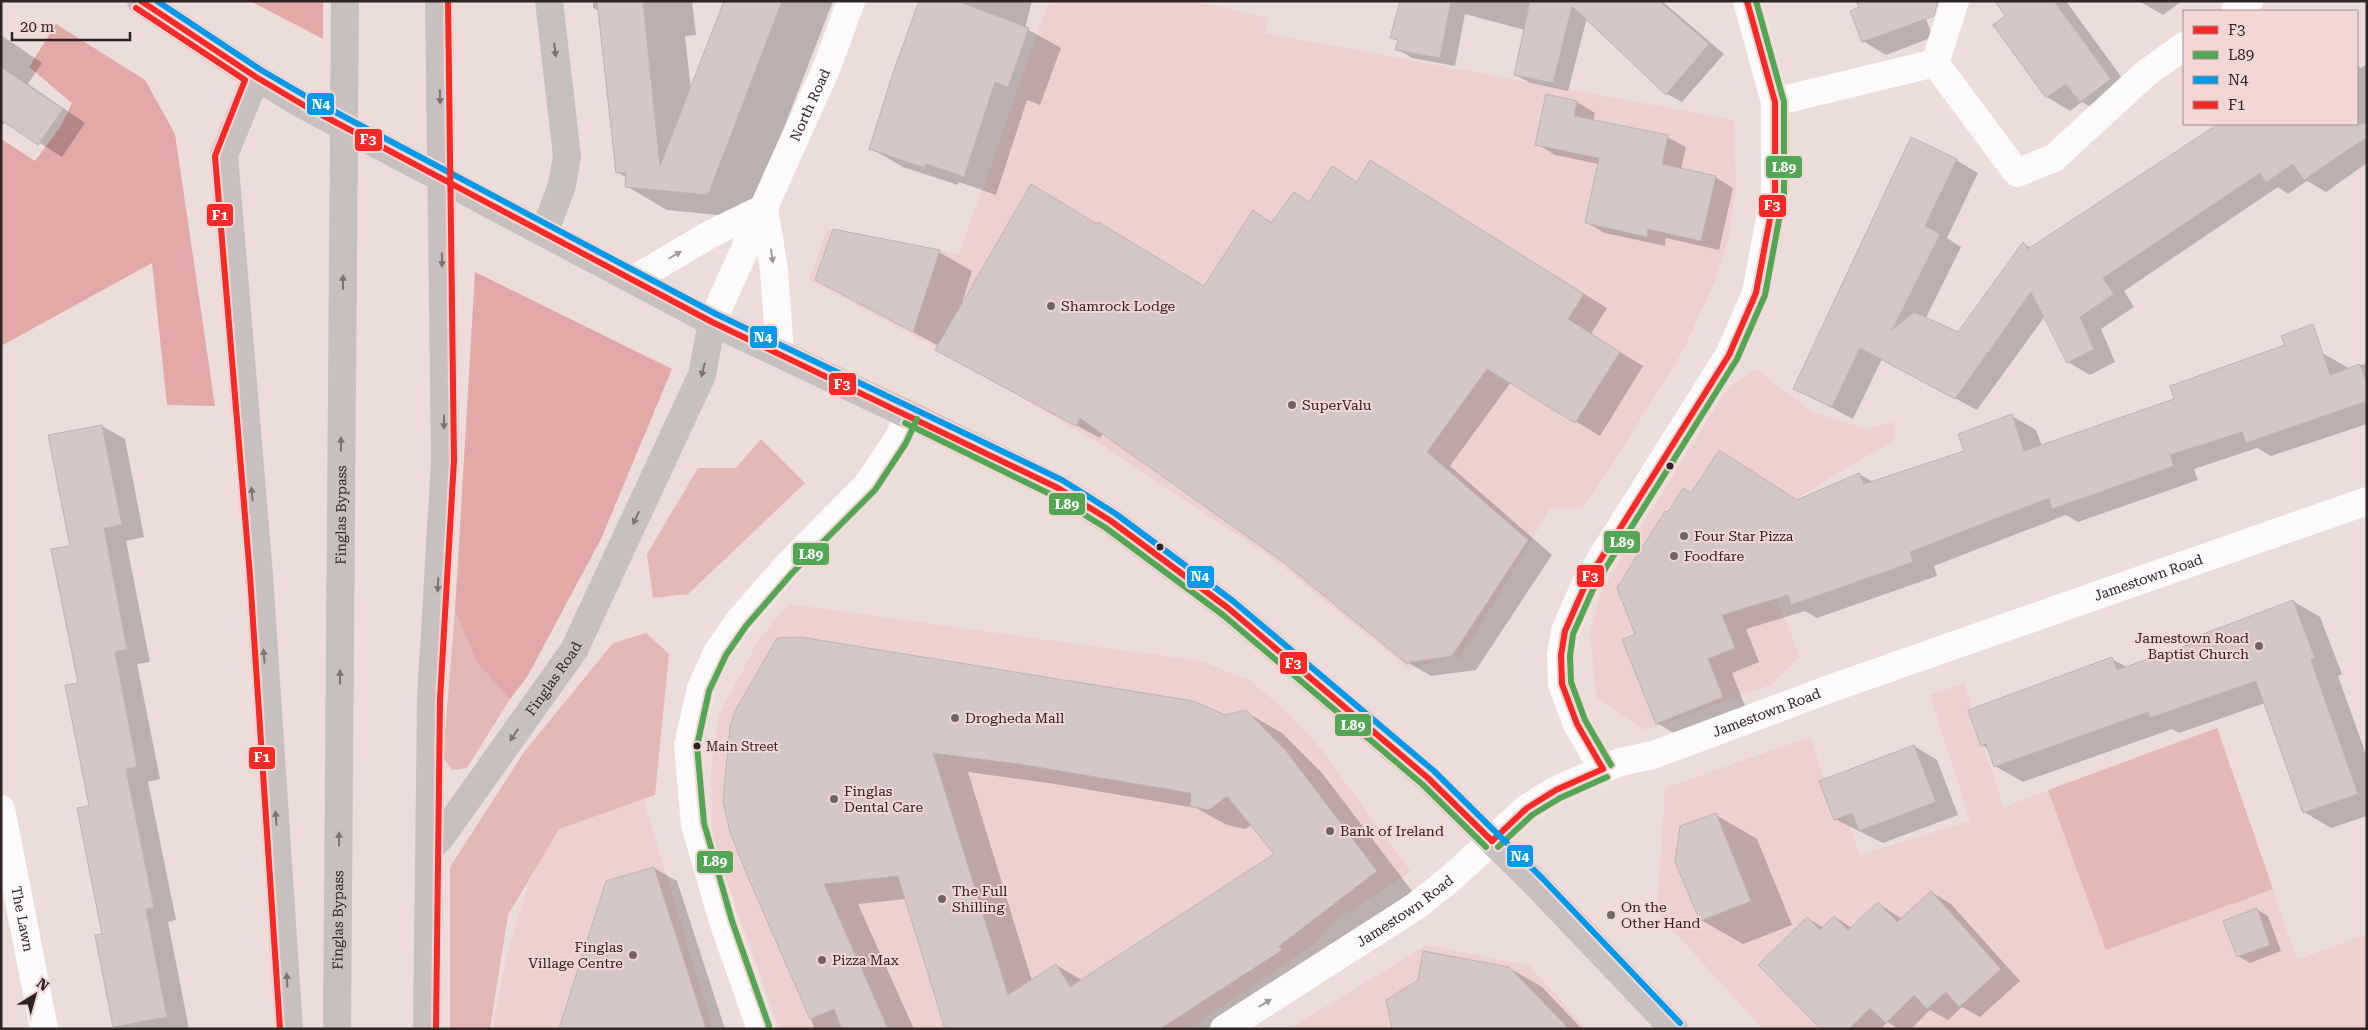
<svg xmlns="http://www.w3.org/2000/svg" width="2368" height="1030" font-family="'Roboto Serif',serif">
  <rect width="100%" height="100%" fill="#ecdddb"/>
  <g fill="#ecd1cf">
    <polygon points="1049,1 1196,1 1268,18 1265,33 1734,120 1736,186 1729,237 1715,281 1684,349 1615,460 1582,508 1550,509 1461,658 1447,657 1409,669 1272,558 1105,447 933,346 809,280 827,230 959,254"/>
    <polygon points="1755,369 1813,412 1866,429 1895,422 1895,440 1846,468 1749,530 1800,657 1770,685 1645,730 1596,697 1590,632 1602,590 1727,389"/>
    <polygon points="788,604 1201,661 1251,681 1287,712 1321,749 1411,872 1335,921 1316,943 1189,1029 779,1029 727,881 712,830 711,768 719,715 758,641"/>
    <polygon points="1964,683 2003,807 2217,728 2297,960 2367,934 2367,1029 1763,1029 1657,913 1665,788 1810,737 1837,816 1845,813 1860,855 1970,821 1930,695"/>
    <polygon points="642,795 713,1029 492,1029 506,959 527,888 553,824"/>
    <polygon points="1427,945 1529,965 1586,1029 1289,1029"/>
  </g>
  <g fill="#e3b8b5">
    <polygon points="761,439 805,483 688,594 653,598 647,554 698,468 736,468"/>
    <polygon points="455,611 477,663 510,699 467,768 452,770 443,757"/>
    <polygon points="646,633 669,654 655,795 559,829 508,915 490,1029 450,1029 450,867 524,752 613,643"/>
    <polygon points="2217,728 2273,889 2106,950 2048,790"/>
  </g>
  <g fill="#e2a9a7">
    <polygon points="250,1 323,1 323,39"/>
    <polygon points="56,24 145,80 175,134 215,406 167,405 152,263 1,346 1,139 35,161 61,126 72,103 29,67"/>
    <polygon points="475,272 672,369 601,539 527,677 510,699 477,663 455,611"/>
  </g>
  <g fill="#0003" fill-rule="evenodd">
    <polygon points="593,1 692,1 696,35 685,36 691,90 725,1 833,1 749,218 667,210 626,186 627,178 617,172 599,11 593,8"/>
    <polygon points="921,1 1032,1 1025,28 1061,48 1040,105 1027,100 996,195 959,182 958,185 903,167 870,148"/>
    <polygon points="1393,1 1662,1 1724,54 1682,102 1667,94 1587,18 1568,91 1531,83 1515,75 1525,30 1465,14 1455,66 1412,58 1397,49 1399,41 1392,37 1401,3"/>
    <polygon points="1919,1 1933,37 1886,55 1863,41"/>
    <polygon points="1998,1 2066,1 2133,93 2103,114 2082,102 2070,111 2047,97 1995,26 2007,16"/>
    <polygon points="2139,1 2182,1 2163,15"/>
    <polygon points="1,35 42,63 28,84 85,123 62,157 5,121 1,128"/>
    <polygon points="2367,64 2367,163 2326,192 2307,181 2288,194 2278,187 2124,291 2134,307 2101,329 2115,362 2090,375 2068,362 2045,316 1977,410 1882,359 1853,419 1794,388 1956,160 1978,173 1947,238 1961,247 1926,318 1959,334 2023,243 2031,248 2236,124 2357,124 2357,66 2361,68"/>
    <polygon points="1547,95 1577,102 1595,113 1593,121 1667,137 1686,147 1681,170 1715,177 1733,188 1719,250 1666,238 1665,246 1605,233 1587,223 1599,164 1555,155 1537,144"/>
    <polygon points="1371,162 1607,308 1591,334 1643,366 1600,436 1511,382 1450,466 1552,555 1476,670 1431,676 1407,662 1283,560 1103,433 1100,438 961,363 939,346 816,280 939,252 972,271 961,306 1205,287 1254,212 1273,223 1310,203 1358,183"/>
    <polygon points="2322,353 2347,367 2348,370 2367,363 2367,424 2271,456 2257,448 2194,469 2198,480 2078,522 2066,515 1934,566 1937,576 1817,618 1805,611 1746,629 1759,662 1732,673 1747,711 1682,738 1657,723 1637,635 1669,514 1692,494 1743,466 1798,501 1859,474 1873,482 1966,452 2012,416 2036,430 2042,446"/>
    <polygon points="102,426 125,439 144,537 126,541 150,662 137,664 160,779 148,782 176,920 168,922 189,1029 118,1029 114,1026 90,807 79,684 71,547"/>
    <polygon points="2293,601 2320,617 2342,674 2338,676 2367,757 2367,816 2331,828 2304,812 2265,703 2179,733 2172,729 2023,782 1995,766 1989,749 1982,745 2112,659 2127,667 2207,640"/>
    <path d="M 1246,712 L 1282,733 L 1322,773 L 1412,891 L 1314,967 L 1227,1029 L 947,1029 L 906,899 L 858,904 L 914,1029 L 815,1029 L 731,831 L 731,728 L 1225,716 ZM 968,772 L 1055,784 L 1196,808 L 1227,825 L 1245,829 L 1251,825 L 1276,854 L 1082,980 L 1056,965 L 1032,981 Z"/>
    <polygon points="1914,746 1937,760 1958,815 1883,843 1835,819"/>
    <polygon points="1716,815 1757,839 1792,925 1743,944 1701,920"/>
    <polygon points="654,868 677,881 725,1029 560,1029"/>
    <polygon points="1931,892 1951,904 2020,981 1980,1017 1962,1007 1948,1020 1930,1010 1911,1029 1899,1029 1887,1022 1881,1029 1823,1029 1807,918 1824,928 1835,917 1852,928 1879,904 1902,919"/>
    <polygon points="2256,909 2268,916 2281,951 2250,963 2238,956"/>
    <polygon points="1509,968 1542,987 1582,1029 1393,1029"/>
  </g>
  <g fill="#d4c7c6" stroke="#bfb4b3" fill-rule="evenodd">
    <polygon points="597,1 643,1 660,166 724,1 782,1 708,195 625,187 626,172 616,173"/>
    <polygon points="919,1 957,1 1029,28 1008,87 995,82 964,177 926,164 925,168 869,149 893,73"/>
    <polygon points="1400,1 1451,1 1440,58 1395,50 1398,40 1390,38"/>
    <polygon points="1530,1 1659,1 1709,44 1666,95 1572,6 1553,83 1514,75"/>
    <polygon points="1856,1 1938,1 1934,16 1862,42 1850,11 1859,7"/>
    <polygon points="1995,1 2054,1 2111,79 2080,102 2066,84 2046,98 1993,25 2005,16"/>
    <polygon points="1,67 63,109 38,145 1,120"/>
    <polygon points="1546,94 1577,101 1574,116 1668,135 1662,164 1716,176 1701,241 1648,229 1647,237 1585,223 1599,158 1535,145"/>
    <polygon points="2218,124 2367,124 2367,137 2304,180 2293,164 2266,182 2260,173 2103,278 2114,294 2080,317 2094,349 2067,363 2031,292 1955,399 1860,348 1832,407 1793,389 1911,137 1957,159 1925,226 1940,234 1892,330 1914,312 1958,332 2023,242 2028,249"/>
    <polygon points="1370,160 1584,294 1568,319 1620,352 1575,423 1487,369 1427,452 1528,540 1452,656 1406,663 1282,561 1080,418 1076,426 935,350 1031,184 1097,224 1098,222 1204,286 1253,210 1271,223 1294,192 1309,202 1332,166 1357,182"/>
    <polygon points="833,229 940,250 913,332 815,280"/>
    <polygon points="2313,324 2330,375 2360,364 2367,384 2367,401 2246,443 2242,432 2170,455 2174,466 2052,509 2049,498 1910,552 1913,562 1791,605 1788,595 1722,615 1735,648 1708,659 1723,697 1656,724 1622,640 1635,634 1617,588 1665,511 1668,512 1683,488 1691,493 1719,450 1797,500 1859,473 1864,484 1964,451 1958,434 2012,414 2024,451 2174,399 2170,386 2285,345 2281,336"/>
    <polygon points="102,425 122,525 104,528 127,649 115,652 137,767 126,769 154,908 146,909 167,1017 113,1027 95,935 102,934 77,808 89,806 65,685 78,683 51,549 70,546 48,435"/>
    <polygon points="2293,600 2315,658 2311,660 2358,794 2303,813 2256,681 2150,718 2148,712 1994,767 1986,744 1981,746 1968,710 2112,657 2117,670 2205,639 2203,634"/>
    <path d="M 800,637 L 1193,701 L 1225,715 L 1246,710 L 1286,751 L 1377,871 L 1279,946 L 1282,950 L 1160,1029 L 945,1029 L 898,876 L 824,884 L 888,1029 L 842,1029 L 834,1009 L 810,1019 L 748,877 L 730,832 L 723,801 L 730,727 L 735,711 L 777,638 ZM 933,753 L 1019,764 L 1191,793 L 1190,806 L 1209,810 L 1227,796 L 1274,854 L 1070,987 L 1056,964 L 1008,995 Z"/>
    <polygon points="1914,745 1936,802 1859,831 1852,813 1834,820 1819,781"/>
    <polygon points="1716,813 1751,901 1700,921 1675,862 1680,826"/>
    <polygon points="654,867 706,1029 559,1029 606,881"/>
    <polygon points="1931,891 2001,969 1959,1007 1946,992 1927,1009 1914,995 1886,1023 1870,1008 1849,1029 1821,1029 1758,965 1807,917 1820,930 1834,916 1848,930 1878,902 1897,922"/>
    <polygon points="2257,908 2270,945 2237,957 2223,921"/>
    <polygon points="1423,951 1509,967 1569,1029 1392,1029 1386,1000 1418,980"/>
  </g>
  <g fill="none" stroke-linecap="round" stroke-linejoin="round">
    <g stroke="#fcfafa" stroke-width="28">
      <polyline points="2235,11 2249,1"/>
      <polyline points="1935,63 1955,1"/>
      <polyline points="1775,102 1935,63 2017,173 2054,158 2145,74 2184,46"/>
      <polyline points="633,280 709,235 764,208 774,270 780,354"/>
      <path id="s1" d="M 712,322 L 827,67 L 851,1"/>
      <polyline points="1603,769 1577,724 1562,684 1561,655 1565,631 1587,581 1729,355 1756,293 1775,192 1775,102 1747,1"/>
      <path id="s2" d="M 1,809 L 44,1029"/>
      <polyline points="761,1029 724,924 695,825 688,745 701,688 718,651 739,621 787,566 868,484 898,439 909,415"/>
      <path id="s3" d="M 1224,1029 L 1416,906 L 1449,880 L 1527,808 L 1556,790 L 1620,762 L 1653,755 L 1832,688 L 2367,501"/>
    </g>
    <g stroke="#c8c0bf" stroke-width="28">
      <polyline points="141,1 256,77 305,106 712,322 909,415 1058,488 1111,521 1228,608 1428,778 1537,885 1674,1029"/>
      <polyline points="256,77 224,155 259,575 289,1029"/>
      <polyline points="544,233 562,185 567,156 549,1"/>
      <path id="s4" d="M 430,848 L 441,837 L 574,650 L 702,375 L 712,322"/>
      <path id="s5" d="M 337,1029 L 345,1"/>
      <polyline points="427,1029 431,700 445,460 439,1"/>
    </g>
    <g stroke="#f2d7d5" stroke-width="10">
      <g id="bus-1">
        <polyline points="141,1 256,77 305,106 712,322 1058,488 1111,521 1228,608 1428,778 1492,841"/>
        <polyline points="1603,769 1577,724 1562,684 1561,655 1565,631 1587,581 1729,355 1756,293 1775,192 1775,102 1747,1"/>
        <polyline points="1492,841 1527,808 1556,790 1603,769"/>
      </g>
    </g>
    <g stroke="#f2d7d5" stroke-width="10">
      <g id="bus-2">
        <polyline points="905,423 1054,496 1106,528 1223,615 1422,784 1486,847"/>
        <polyline points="1611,765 1585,720 1571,682 1570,656 1573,634 1595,585 1737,359 1765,295 1784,193 1784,102 1756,1"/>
        <polyline points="1498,847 1532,815 1560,798 1607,777"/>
        <polyline points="769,1026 732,921 704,823 697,746 709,691 726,655 746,626 793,572 875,490 906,443 917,419"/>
      </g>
    </g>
    <g stroke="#f2d7d5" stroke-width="10">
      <polyline id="bus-3" points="157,1 261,70 309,98 716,314 1062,480 1116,514 1233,601 1434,771 1543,879 1680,1023"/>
    </g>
    <g stroke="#f2d7d5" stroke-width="10">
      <g id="bus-4">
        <polyline points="136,8 245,80 215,156 250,576 280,1029"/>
        <polyline points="436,1029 440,700 454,460 448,1"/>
      </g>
    </g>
    <use href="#bus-1" stroke="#f52a26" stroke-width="6"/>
    <use href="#bus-2" stroke="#52a654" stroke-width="6"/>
    <use href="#bus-3" stroke="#0599e9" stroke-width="6"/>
    <use href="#bus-4" stroke="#f52a26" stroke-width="6"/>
  </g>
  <defs><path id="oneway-solid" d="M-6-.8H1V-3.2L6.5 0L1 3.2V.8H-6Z" transform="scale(1.25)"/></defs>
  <g fill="#7b7271">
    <use href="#oneway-solid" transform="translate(555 50) rotate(83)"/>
    <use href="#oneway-solid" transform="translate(440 97) rotate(89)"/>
    <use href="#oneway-solid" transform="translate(442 260) rotate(89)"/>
    <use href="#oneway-solid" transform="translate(343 282) rotate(-90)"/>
    <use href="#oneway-solid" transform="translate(703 370) rotate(104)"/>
    <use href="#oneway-solid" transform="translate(444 422) rotate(89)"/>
    <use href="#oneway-solid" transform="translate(341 444) rotate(-90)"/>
    <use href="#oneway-solid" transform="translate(252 494) rotate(-95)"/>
    <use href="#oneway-solid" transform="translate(636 518) rotate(115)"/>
    <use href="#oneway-solid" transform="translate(438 585) rotate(93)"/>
    <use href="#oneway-solid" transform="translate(264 656) rotate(-94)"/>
    <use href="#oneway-solid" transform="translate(340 677) rotate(-90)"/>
    <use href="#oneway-solid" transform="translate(514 735) rotate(125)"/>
    <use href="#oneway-solid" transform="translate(276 818) rotate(-94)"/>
    <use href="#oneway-solid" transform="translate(339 839) rotate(-90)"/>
    <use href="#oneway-solid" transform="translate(287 980) rotate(-93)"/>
  </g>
  <g fill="#9f9a99">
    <use href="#oneway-solid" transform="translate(675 255) rotate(-30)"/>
    <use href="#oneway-solid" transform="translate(772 256) rotate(81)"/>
    <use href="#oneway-solid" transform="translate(1265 1003) rotate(-32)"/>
  </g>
  <g fill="#706563" stroke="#f2d7d5" stroke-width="2">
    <circle cx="1051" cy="306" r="5"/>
    <circle cx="1292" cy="405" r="5"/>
    <circle cx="1684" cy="536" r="5"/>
    <circle cx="1674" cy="556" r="5"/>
    <circle cx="2259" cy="646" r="5"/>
    <circle cx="955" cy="718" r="5"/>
    <circle cx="834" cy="799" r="5"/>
    <circle cx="1330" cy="831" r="5"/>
    <circle cx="942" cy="899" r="5"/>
    <circle cx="1611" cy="915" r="5"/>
    <circle cx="633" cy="955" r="5"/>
    <circle cx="822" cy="960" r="5"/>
  </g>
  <g fill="#2e2423" stroke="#f2d7d5" stroke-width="2">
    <circle cx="1670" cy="466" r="4.5"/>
    <circle cx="1160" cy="547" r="4.5"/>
    <circle cx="697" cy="746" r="4.5"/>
  </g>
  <g text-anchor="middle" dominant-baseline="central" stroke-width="4" stroke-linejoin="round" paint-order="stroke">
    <g font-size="13" fill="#2e2423" stroke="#f2d7d5" text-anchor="start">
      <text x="706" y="746">Main Street</text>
    </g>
    <g font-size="14" fill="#2e2423" stroke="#f2d7d5">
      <text stroke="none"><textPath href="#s1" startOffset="238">North Road</textPath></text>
      <text stroke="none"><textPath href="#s5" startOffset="514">Finglas Bypass</textPath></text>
      <text stroke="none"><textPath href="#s3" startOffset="1040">Jamestown Road</textPath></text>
      <text stroke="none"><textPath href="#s4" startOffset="210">Finglas Road</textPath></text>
      <text stroke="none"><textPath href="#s3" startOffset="635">Jamestown Road</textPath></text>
      <text stroke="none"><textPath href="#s3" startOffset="216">Jamestown Road</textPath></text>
      <text stroke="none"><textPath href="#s2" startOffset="112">The Lawn</textPath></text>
      <text stroke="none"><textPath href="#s5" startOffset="109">Finglas Bypass</textPath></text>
    </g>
    <g font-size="14" fill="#2e2423" stroke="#f2d7d5" text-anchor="start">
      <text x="1061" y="306">Shamrock Lodge</text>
      <text x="1302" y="405">SuperValu</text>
      <text x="1694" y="536">Four Star Pizza</text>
      <text x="1684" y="556">Foodfare</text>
      <text x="2249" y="638" text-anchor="end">Jamestown Road<tspan x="2249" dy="16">Baptist Church</tspan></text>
      <text x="965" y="718">Drogheda Mall</text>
      <text x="844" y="791">Finglas<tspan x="844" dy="16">Dental Care</tspan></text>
      <text x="1340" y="831">Bank of Ireland</text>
      <text x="952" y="891">The Full<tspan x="952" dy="16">Shilling</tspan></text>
      <text x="1621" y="907">On the<tspan x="1621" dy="16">Other Hand</tspan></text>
      <text x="623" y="947" text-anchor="end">Finglas<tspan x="623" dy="16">Village Centre</tspan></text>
      <text x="832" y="960">Pizza Max</text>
    </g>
  </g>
  <g stroke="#f2d7d5" stroke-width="2">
    <rect x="306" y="92" width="29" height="24" rx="5" fill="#0599e9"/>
    <rect x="354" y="128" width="29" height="24" rx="5" fill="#f52a26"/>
    <rect x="1765" y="155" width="38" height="24" rx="5" fill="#52a654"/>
    <rect x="1758" y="194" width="29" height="24" rx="5" fill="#f52a26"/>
    <rect x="206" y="203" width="28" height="24" rx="5" fill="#f52a26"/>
    <rect x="749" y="325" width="29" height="24" rx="5" fill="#0599e9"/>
    <rect x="828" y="372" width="29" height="24" rx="5" fill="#f52a26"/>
    <rect x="1048" y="492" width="38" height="24" rx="5" fill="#52a654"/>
    <rect x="1603" y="530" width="38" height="24" rx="5" fill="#52a654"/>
    <rect x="792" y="542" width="38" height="24" rx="5" fill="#52a654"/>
    <rect x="1576" y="564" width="29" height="24" rx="5" fill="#f52a26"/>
    <rect x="1186" y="565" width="29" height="24" rx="5" fill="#0599e9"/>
    <rect x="1279" y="651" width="29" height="24" rx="5" fill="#f52a26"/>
    <rect x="1334" y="713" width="38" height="24" rx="5" fill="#52a654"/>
    <rect x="248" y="746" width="28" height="24" rx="5" fill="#f52a26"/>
    <rect x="1506" y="844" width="28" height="24" rx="5" fill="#0599e9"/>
    <rect x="696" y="850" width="38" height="24" rx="5" fill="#52a654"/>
  </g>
  <g font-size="14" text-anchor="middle" font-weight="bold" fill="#fff">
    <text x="321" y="109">N4</text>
    <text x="368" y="144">F3</text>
    <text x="1784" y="172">L89</text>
    <text x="1772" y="210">F3</text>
    <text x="220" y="220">F1</text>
    <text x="763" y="342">N4</text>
    <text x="842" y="389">F3</text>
    <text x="1067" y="509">L89</text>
    <text x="1622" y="547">L89</text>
    <text x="811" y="559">L89</text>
    <text x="1590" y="581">F3</text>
    <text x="1200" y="581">N4</text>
    <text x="1293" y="668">F3</text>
    <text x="1353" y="730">L89</text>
    <text x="262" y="762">F1</text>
    <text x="1520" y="861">N4</text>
    <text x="715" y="866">L89</text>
  </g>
  <rect width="2368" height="1030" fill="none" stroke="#2e2423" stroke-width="5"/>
  <rect x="2183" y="10" width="175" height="115" fill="#f2d7d5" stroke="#a48f8e"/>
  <rect x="2193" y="26" width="25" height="8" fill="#f52a26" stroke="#a48f8e"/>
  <text x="2228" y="35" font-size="15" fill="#2e2423">F3</text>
  <rect x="2193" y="51" width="25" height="8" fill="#52a654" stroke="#a48f8e"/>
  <text x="2228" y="60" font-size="15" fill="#2e2423">L89</text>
  <rect x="2193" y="76" width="25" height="8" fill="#0599e9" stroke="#a48f8e"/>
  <text x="2228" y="85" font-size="15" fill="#2e2423">N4</text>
  <rect x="2193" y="101" width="25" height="8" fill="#f52a26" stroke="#a48f8e"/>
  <text x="2228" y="110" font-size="15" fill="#2e2423">F1</text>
  <g transform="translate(35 995) rotate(37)" stroke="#f2d7d5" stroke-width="4" paint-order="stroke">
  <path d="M0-4L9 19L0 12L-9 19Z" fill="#2e2423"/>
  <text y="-8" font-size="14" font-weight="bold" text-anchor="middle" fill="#2e2423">N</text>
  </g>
  <path d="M12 32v8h118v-8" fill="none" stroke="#2e2423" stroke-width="2.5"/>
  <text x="20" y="32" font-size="15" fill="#2e2423" stroke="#f2d7d5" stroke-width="4" paint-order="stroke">20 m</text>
</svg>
